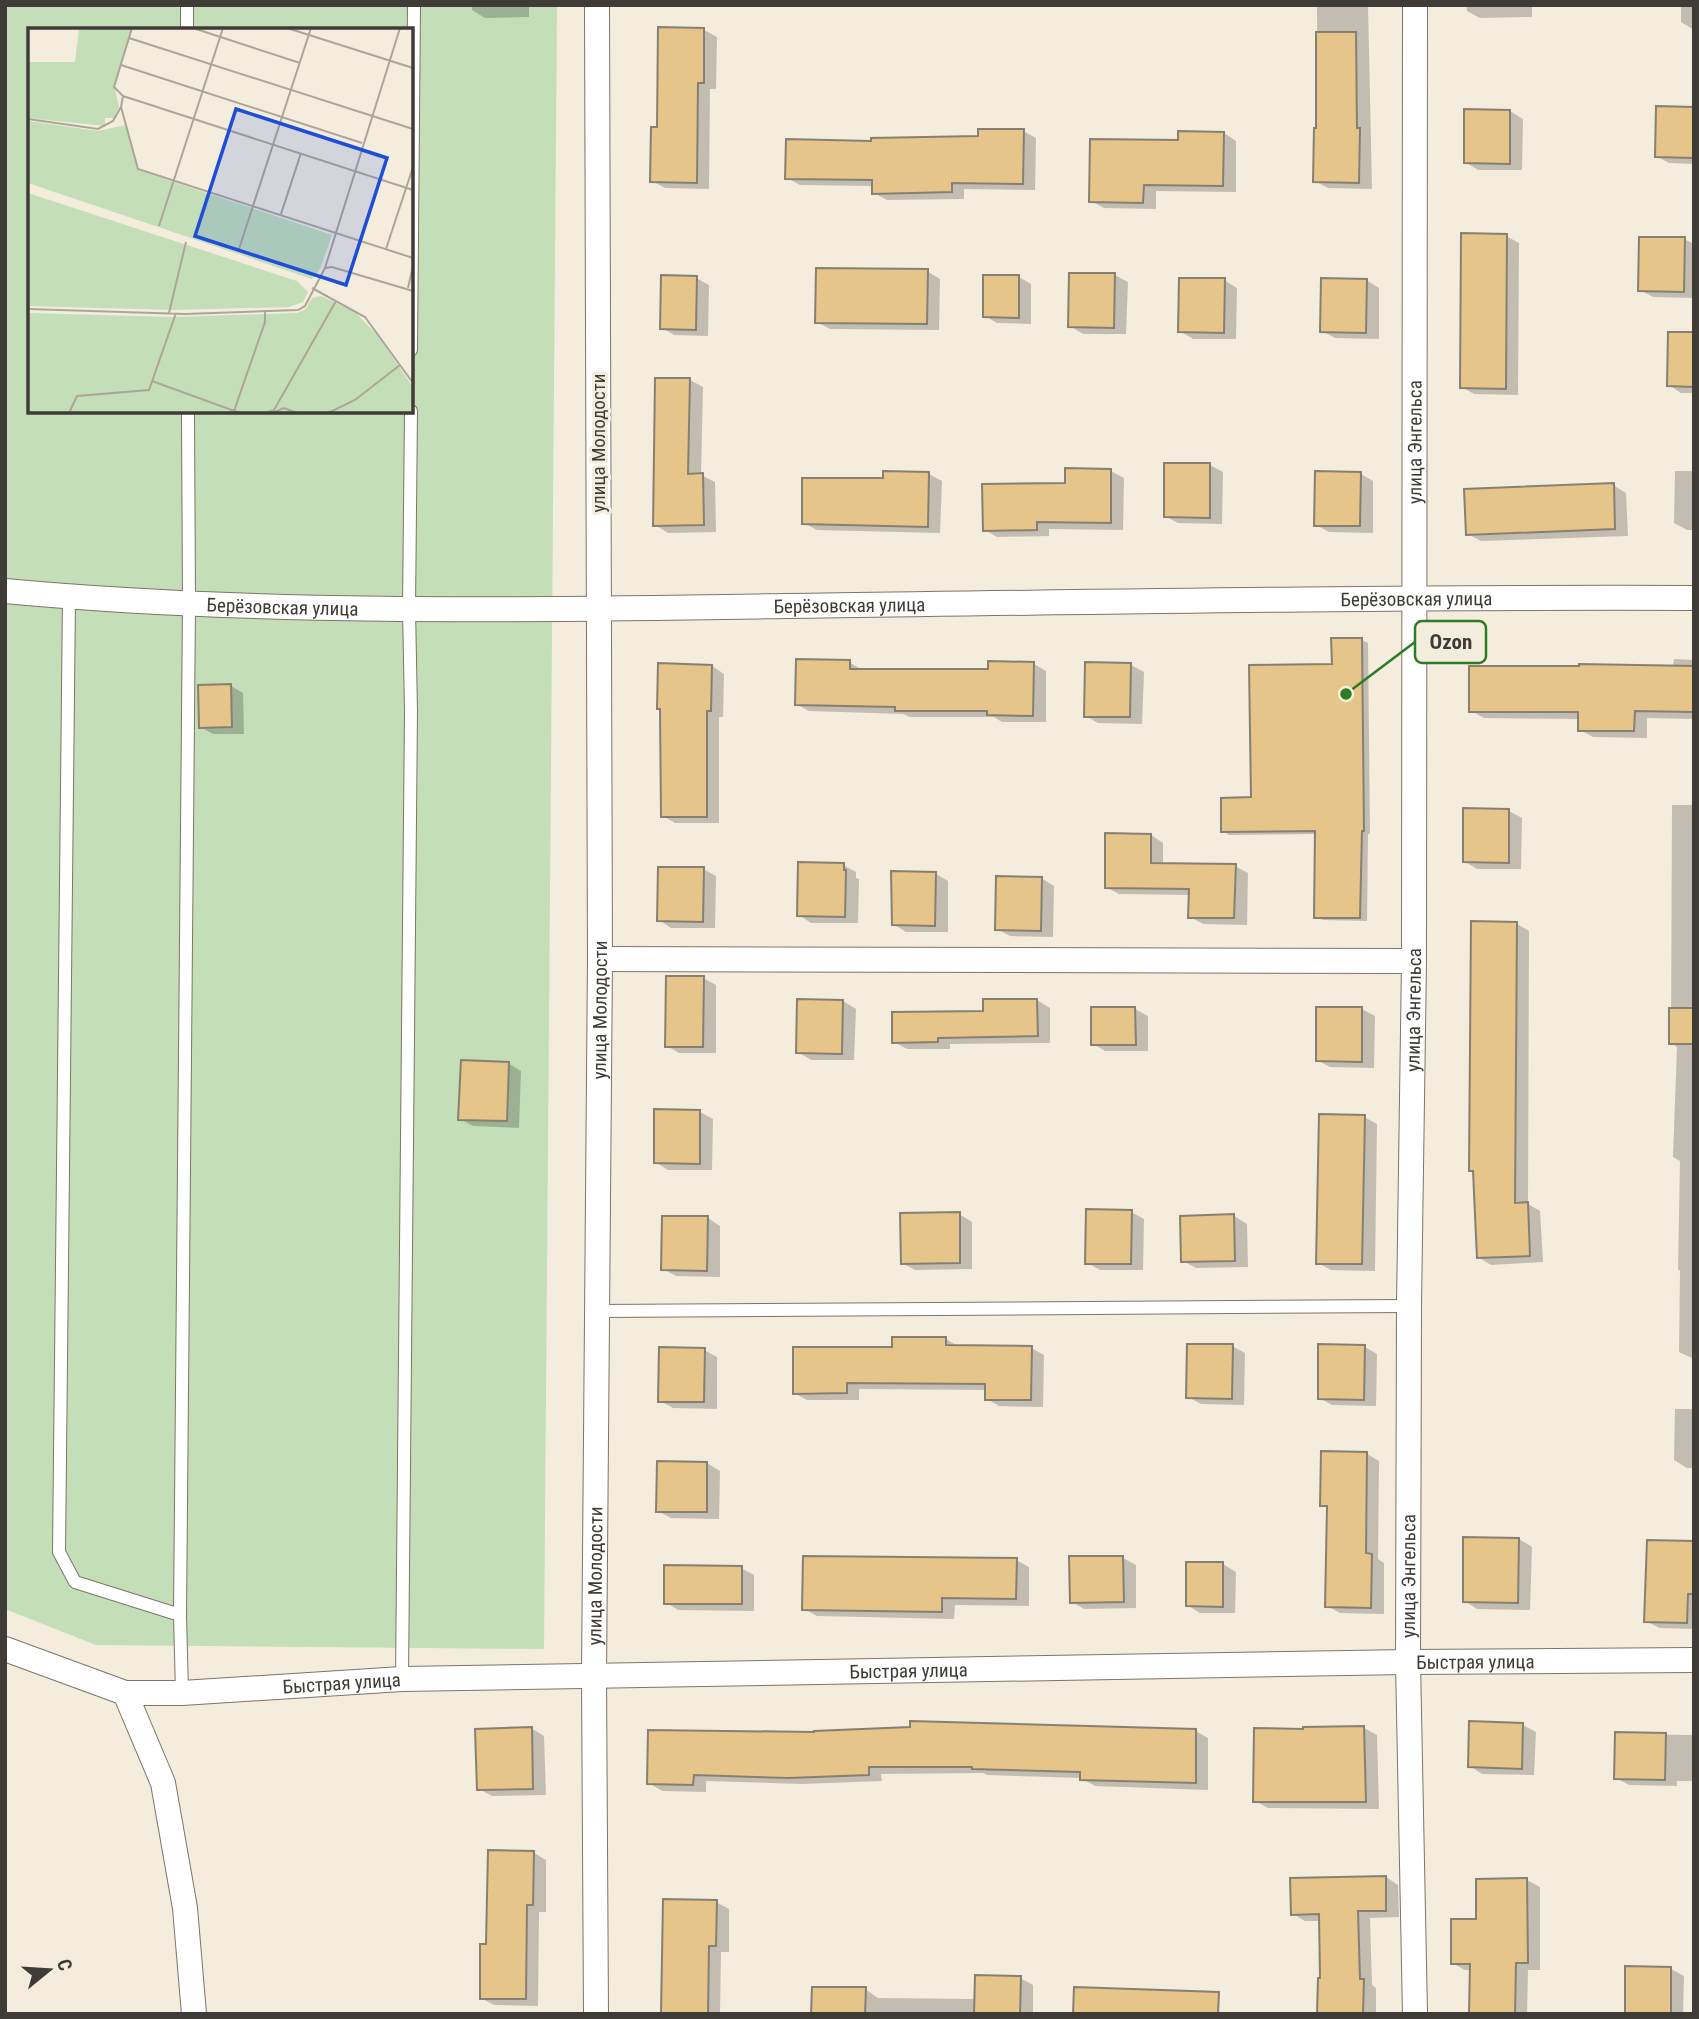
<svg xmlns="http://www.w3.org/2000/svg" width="1699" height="2019" font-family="'Roboto Condensed',sans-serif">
  <rect width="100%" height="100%" fill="#f4ecdd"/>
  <path fill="#c4deb8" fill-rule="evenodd" d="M 5,5 L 557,5 L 544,1649 L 96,1645 L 5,1609 ZM 30,30 L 411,30 L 411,411 L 30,411 Z"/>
  <g fill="#0003">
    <polygon points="472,5 529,5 529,17 485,18 472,10"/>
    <polygon points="1317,5 1368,5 1372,189 1328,188 1315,181 1318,129"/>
    <polygon points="1467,5 1532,5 1532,17 1480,18 1467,11"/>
    <polygon points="1681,5 1694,5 1694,30 1681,22"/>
    <polygon points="704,30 717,37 716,89 710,89 709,189 665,188 652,181 659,129"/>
    <polygon points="1694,109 1694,164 1669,163 1656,156"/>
    <polygon points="1510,111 1523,119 1522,170 1478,170 1465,162"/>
    <polygon points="1023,131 1036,138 1035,190 964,189 964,199 887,200 874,193 874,186 800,185 787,178 873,143 979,138"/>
    <polygon points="1224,133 1236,141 1236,192 1156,191 1156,209 1104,208 1091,201 1180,142"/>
    <polygon points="1506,236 1519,243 1518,395 1474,394 1462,387"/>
    <polygon points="1684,239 1694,244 1694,298 1653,297 1640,290"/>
    <polygon points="927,271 940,279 939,330 830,329 817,322"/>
    <polygon points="1115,275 1128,282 1126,334 1083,334 1070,326"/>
    <polygon points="1019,277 1031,284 1031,324 997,323 985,316"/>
    <polygon points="696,278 709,285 708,336 674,335 662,328"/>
    <polygon points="1224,280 1237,288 1236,339 1193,339 1180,331"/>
    <polygon points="1366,280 1379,288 1379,339 1335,338 1322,331"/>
    <polygon points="1694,334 1694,393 1681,393 1669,385"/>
    <polygon points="690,380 703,387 701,475 715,482 716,532 668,533 655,525"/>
    <polygon points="1210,465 1223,472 1222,524 1178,523 1165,516"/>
    <polygon points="1111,471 1124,478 1123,530 1049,529 1049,536 997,537 985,530 1067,485"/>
    <polygon points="1675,471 1694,471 1694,530 1687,530 1674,523"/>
    <polygon points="885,473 929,474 942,481 940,533 817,530 804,523 885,480"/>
    <polygon points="1361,474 1373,481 1373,533 1329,532 1316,525"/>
    <polygon points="1613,485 1626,493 1628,536 1481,541 1468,534"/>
    <polygon points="1362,640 1368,643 1370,834 1368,834 1367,921 1323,920 1316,917 1317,834 1229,835 1223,831 1252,799 1333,666"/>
    <polygon points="1674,659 1694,660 1694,719 1647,718 1647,738 1593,737 1580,730 1580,719 1484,718 1471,711 1673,667"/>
    <polygon points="849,662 862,670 990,670 1034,664 1046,671 1046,722 1002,722 994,717 910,717 903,714 809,711 796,704"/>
    <polygon points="1131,665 1144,672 1142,724 1098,723 1086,716"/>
    <polygon points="712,666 724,674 723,717 719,717 719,823 675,823 663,816"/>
    <polygon points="231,686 243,693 244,734 213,734 200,727"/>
    <polygon points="1672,805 1694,805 1694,1359 1679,1352 1680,1271 1678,1269 1680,1161 1673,1157 1677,1047 1671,1043"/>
    <polygon points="1509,811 1522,818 1521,869 1477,869 1464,861"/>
    <polygon points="1151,835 1163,843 1163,865 1235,866 1248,873 1247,925 1203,924 1190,917 1190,895 1119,894 1106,887"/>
    <polygon points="843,865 856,872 856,878 859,879 858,923 811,923 799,915"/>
    <polygon points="703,869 716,876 715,928 671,928 659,920"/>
    <polygon points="936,874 948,881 948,932 906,932 893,924"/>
    <polygon points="1041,878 1054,886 1053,937 1010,936 997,929"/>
    <polygon points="1516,923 1529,931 1528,1204 1540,1211 1543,1262 1491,1265 1478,1257"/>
    <polygon points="703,978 716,985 716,1053 679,1053 667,1046"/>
    <polygon points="1037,1000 1050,1008 1050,1043 950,1044 950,1049 907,1049 894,1042 985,1013"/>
    <polygon points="843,1001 856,1009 854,1060 811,1060 798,1052"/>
    <polygon points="1135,1009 1148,1016 1148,1051 1105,1051 1093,1044"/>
    <polygon points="1362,1009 1375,1016 1374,1068 1330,1067 1317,1060"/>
    <polygon points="508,1063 521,1071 519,1128 473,1126 460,1119"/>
    <polygon points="700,1112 713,1119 712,1170 668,1170 655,1162"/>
    <polygon points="1364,1117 1377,1124 1375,1271 1331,1270 1318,1263"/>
    <polygon points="1131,1212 1144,1219 1143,1270 1100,1270 1087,1263"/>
    <polygon points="959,1214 972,1222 972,1269 915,1270 902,1263"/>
    <polygon points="1234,1216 1247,1224 1248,1267 1196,1268 1183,1261"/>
    <polygon points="708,1218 720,1226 720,1277 676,1276 663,1269"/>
    <polygon points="946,1339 959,1347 1031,1348 1044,1355 1043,1407 999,1406 987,1399 987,1390 859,1389 859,1400 807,1400 794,1393 894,1349"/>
    <polygon points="1232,1346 1245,1353 1244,1405 1201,1404 1188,1397"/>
    <polygon points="1365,1347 1377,1354 1376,1406 1332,1405 1319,1398"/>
    <polygon points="704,1350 717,1357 717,1409 673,1408 660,1401"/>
    <polygon points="1675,1409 1694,1409 1694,1468 1687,1468 1674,1460"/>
    <polygon points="1367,1454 1379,1461 1378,1559 1384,1563 1384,1614 1340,1613 1327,1606 1328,1508 1322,1505"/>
    <polygon points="707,1463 720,1471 719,1519 671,1518 658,1511"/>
    <polygon points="1519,1539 1532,1547 1530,1610 1477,1609 1465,1601"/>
    <polygon points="1694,1543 1694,1629 1659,1628 1646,1621"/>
    <polygon points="1123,1558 1136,1565 1136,1608 1084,1609 1072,1602"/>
    <polygon points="1016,1560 1029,1567 1029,1606 955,1605 954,1619 817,1616 804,1609"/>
    <polygon points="1223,1564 1236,1572 1235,1613 1200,1613 1187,1605"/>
    <polygon points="741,1568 754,1575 754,1611 678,1610 665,1602"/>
    <polygon points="964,1722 967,1725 1196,1731 1208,1738 1208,1790 1095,1786 1081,1778 987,1775 983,1773 881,1774 882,1781 802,1784 706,1781 706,1792 662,1791 649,1783 816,1734 912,1729 912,1723"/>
    <polygon points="1523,1725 1536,1732 1534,1775 1482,1774 1470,1766"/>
    <polygon points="531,1728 544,1736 546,1795 492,1796 479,1789"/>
    <polygon points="1364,1728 1377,1735 1379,1809 1268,1808 1255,1801"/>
    <polygon points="1616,1734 1694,1735 1694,1781 1677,1781 1677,1786 1629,1785 1616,1778"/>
    <polygon points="534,1853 546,1860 546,1912 539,1912 538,2006 494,2005 481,1998 488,1946"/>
    <polygon points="1386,1877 1398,1885 1399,1917 1370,1918 1372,1985 1376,1988 1376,2014 1319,2014 1322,1980 1321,1921 1305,1921 1293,1914"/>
    <polygon points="1527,1880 1540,1887 1540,1970 1528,1970 1527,2014 1470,2014 1471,1970 1465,1970 1452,1963 1477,1920"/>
    <polygon points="716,1902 729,1909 729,1952 721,1952 720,2014 663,2014"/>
    <polygon points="1671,1969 1684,1976 1683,2014 1626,2014"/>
    <polygon points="1020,1978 1033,1985 1033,2014 813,2014 865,1989 878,1998 976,1999"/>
  </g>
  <g fill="#e5c589" stroke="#878072" stroke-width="2">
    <polygon points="658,27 704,28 704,83 698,83 697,183 650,182 651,127 657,127"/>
    <polygon points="1316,32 1356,32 1357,128 1360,128 1359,183 1313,182 1314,128 1316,128"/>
    <polygon points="1656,106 1694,107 1694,158 1655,157"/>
    <polygon points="1464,109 1510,110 1510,164 1464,163"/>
    <polygon points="978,129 1024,129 1023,184 952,183 952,192 872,194 872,180 785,179 786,139 871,141 871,138 978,136"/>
    <polygon points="1178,131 1224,132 1223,186 1144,185 1143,203 1089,202 1090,139 1178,140"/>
    <polygon points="1461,233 1507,234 1506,389 1460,388"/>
    <polygon points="1639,237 1685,237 1684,292 1638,291"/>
    <polygon points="816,268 928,269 927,324 815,323"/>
    <polygon points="1069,273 1115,273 1114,328 1068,327"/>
    <polygon points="661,275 697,276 696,330 660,329"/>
    <polygon points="983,275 1019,275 1019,318 983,317"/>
    <polygon points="1179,278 1225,278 1224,333 1178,332"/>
    <polygon points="1321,278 1367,279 1366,333 1320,332"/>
    <polygon points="1668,332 1694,332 1694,387 1667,386"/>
    <polygon points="655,378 690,378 688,474 703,473 704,525 653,526"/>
    <polygon points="1164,463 1210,463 1210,518 1164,517"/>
    <polygon points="1065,468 1111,469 1111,523 1037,522 1037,530 983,531 982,484 1065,483"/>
    <polygon points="883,471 929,472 928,527 802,524 802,478 883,478"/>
    <polygon points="1315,471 1361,472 1360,526 1314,526"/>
    <polygon points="1614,483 1615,529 1466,535 1464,489"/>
    <polygon points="1331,638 1362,638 1364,831 1362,831 1360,918 1314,918 1315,831 1221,832 1221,798 1251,797 1249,665 1332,664"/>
    <polygon points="796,659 850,660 850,669 988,669 988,661 1034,662 1033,716 987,715 987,711 895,711 895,707 795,705"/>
    <polygon points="1085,662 1131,663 1130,717 1084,717"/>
    <polygon points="658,663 712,665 711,711 707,711 707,817 661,817 660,709 657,709"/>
    <polygon points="1579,664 1694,666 1694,712 1635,711 1634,731 1578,731 1578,712 1469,712 1469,666 1579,666"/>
    <polygon points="231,684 232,727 199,728 198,685"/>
    <polygon points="1463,808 1509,809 1509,863 1463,862"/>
    <polygon points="1105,833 1151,834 1151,863 1236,864 1234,918 1188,918 1189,889 1105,888"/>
    <polygon points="798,862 844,863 844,870 846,870 845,917 797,916"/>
    <polygon points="658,867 704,867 703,922 657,921"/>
    <polygon points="891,871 936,872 935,926 892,925"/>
    <polygon points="996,876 1042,877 1041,931 995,930"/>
    <polygon points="1471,921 1517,922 1515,1203 1528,1202 1530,1256 1477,1258 1473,1171 1469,1171"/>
    <polygon points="666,976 704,976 703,1047 665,1047"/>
    <polygon points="797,999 843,1000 842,1054 796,1053"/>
    <polygon points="983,999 1037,999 1038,1036 938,1038 938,1042 892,1043 892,1012 983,1011"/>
    <polygon points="1091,1007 1135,1007 1136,1045 1091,1045"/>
    <polygon points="1316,1007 1362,1007 1362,1062 1316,1061"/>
    <rect x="1669" y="1008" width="25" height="36"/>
    <polygon points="461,1060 509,1062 507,1121 458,1120"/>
    <polygon points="654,1109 700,1110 700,1164 654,1163"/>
    <polygon points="1319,1114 1365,1115 1362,1264 1316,1264"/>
    <polygon points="1086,1209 1132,1210 1131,1264 1085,1264"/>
    <polygon points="960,1212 960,1263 901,1264 900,1213"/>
    <polygon points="1234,1214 1235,1261 1181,1262 1180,1216"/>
    <polygon points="662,1216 708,1216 707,1271 661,1270"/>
    <polygon points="892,1337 946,1337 946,1345 1032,1346 1031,1400 985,1400 985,1384 847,1383 847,1393 793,1394 793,1347 892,1347"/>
    <polygon points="1187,1344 1233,1344 1232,1399 1186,1398"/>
    <polygon points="1318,1344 1365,1345 1364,1400 1318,1399"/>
    <polygon points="659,1347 705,1348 704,1402 658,1402"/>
    <polygon points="1321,1451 1367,1452 1366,1553 1372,1554 1371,1608 1325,1607 1327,1506 1320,1506"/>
    <polygon points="657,1461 707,1462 707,1512 656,1512"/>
    <polygon points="1463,1537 1519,1538 1518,1603 1463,1602"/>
    <polygon points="1647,1540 1694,1541 1694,1594 1688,1594 1687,1623 1644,1622"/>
    <polygon points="803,1556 1017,1558 1016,1599 942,1598 942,1612 802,1610"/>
    <polygon points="1069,1556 1123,1556 1124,1602 1070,1603"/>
    <polygon points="1186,1562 1223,1562 1223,1607 1186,1606"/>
    <polygon points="664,1565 742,1566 742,1604 664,1604"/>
    <polygon points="910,1721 1196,1729 1196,1783 1080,1780 1080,1772 972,1769 972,1767 869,1767 869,1775 788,1778 694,1775 693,1785 647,1784 648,1730 814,1732 814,1731 910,1727"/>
    <polygon points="1469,1721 1523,1723 1522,1769 1468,1767"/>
    <polygon points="1364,1726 1366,1802 1253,1802 1254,1728 1303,1729 1303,1727"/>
    <polygon points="532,1727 533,1789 477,1790 475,1729"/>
    <polygon points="1615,1732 1666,1733 1665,1780 1614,1779"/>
    <polygon points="488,1850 534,1851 533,1905 527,1905 526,1999 480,1999 480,1944 486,1944"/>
    <polygon points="1386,1876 1386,1911 1358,1911 1360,1979 1364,1979 1363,2014 1317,2014 1318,1978 1320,1978 1319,1914 1291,1915 1290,1878"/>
    <polygon points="1527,1878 1528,1963 1516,1963 1515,2014 1469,2014 1470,1964 1451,1964 1451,1919 1476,1919 1476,1879"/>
    <polygon points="663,1899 717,1900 716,1946 709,1946 708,2014 661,2014"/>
    <polygon points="1625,1966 1671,1967 1671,2014 1625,2014"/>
    <polygon points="975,1975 1021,1976 1020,2014 974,2014"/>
    <polygon points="812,1987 866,1987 865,2014 811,2014"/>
    <polygon points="1074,1987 1219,1992 1218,2014 1073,2014"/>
  </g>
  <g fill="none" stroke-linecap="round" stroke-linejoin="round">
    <g stroke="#7c7568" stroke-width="14">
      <g id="service">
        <polyline points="187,5 187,30"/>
        <polyline points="411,350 414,5"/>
        <polyline points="69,597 59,1552 75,1582 180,1615"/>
        <polyline points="596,1311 1409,1306"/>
        <polyline points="402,1679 411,711 409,609 411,411"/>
        <polyline points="182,1693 180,1615 189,605 188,411"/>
      </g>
    </g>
    <g stroke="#7c7568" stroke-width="26">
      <g id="minor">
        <path id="s1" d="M 5,591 C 265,615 525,610 786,606 C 1088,602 1391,597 1694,598"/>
        <polyline points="600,959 1414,961"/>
        <polyline points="5,1649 125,1693 163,1783 185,1908 194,2014"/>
        <path id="s2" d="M 125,1693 L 182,1693 L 402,1679 L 1408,1662 L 1694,1660"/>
        <path id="s3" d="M 596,2014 L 594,1676 L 600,959 L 597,5"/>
        <path id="s4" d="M 1415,2014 L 1408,1662 L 1409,1306 L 1414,961 L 1415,5"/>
      </g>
    </g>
    <use href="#service" stroke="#fff" stroke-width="12"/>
    <use href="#minor" stroke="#fff" stroke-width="24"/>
  </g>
  <g text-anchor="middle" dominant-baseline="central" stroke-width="6" stroke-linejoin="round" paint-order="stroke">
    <g font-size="19" fill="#3f3b36" stroke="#f4ecdd">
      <text transform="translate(598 443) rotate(-90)">улица Молодости</text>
      <text stroke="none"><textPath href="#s4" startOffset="1572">улица Энгельса</textPath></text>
      <text stroke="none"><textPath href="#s1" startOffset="1412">Берёзовская улица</textPath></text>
      <text stroke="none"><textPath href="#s1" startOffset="845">Берёзовская улица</textPath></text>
      <text stroke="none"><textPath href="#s1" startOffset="278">Берёзовская улица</textPath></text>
      <text stroke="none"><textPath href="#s3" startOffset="1004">улица Молодости</textPath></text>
      <text stroke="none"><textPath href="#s4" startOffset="1004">улица Энгельса</textPath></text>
      <text stroke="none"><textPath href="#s3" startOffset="438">улица Молодости</textPath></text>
      <text stroke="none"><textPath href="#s4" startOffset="438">улица Энгельса</textPath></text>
      <text stroke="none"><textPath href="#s2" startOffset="1351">Быстрая улица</textPath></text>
      <text stroke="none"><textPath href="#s2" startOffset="784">Быстрая улица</textPath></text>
      <text stroke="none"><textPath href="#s2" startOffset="217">Быстрая улица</textPath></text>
    </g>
  </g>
  <g transform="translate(28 28)">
    <rect width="385" height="385" fill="#f4ecdd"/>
    <path d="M 105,0 L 86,57 L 91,79 L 86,90 L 77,90 L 77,98 L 0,90 L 0,34 L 47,34 L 51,2 ZM 0,93 L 70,103 L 98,97 L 110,142 L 304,207 L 292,241 L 284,251 L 0,155 ZM 0,165 L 269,253 L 280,264 L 275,274 L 261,279 L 146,282 L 0,278 ZM 293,268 L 327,284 L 350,308 L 385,359 L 385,385 L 0,385 L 0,285 L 145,289 L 269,285 L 278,281 L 284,270 Z" fill="#c4deb8"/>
    <path fill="none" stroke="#aca59a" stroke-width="2" d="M 104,0 L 86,59 L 95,68 L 93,79 L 110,141 L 385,230M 165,0 L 272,35M 259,0 L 385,40M 101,10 L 385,101M 93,37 L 334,115M 95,68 L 385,162M 0,91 L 70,101 L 85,93 L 93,79M 253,186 L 273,125M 131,198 L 195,0M 358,221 L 385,139M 210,224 L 283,0M 297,240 L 372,0M 284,260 L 337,289 L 385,355M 380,260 L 385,238M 0,281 L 157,286 L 270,282 L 277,278 L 297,240 L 304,239 L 385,263M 141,285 L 158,214M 124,353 L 212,385M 206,383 L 237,294 L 237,282M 41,385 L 49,368 L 121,362 L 148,285M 237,385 L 246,382 L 308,273M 244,385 L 256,380 L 269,385M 300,385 L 327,372 L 372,337"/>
    <path fill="#1d4ed8" fill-opacity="0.15" stroke="#1d4ed8" stroke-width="3.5" d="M 208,81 L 359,130 L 318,257 L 167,208 Z"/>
    <rect width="385" height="385" fill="none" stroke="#3f3b36" stroke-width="3.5"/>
  </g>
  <path fill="none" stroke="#2d7b24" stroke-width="2.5" d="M1346 694L1415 642"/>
  <circle fill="#2d7b24" stroke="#f4ecdd" stroke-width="2.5" cx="1346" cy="694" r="7"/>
  <rect fill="#f4ecdd" stroke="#2d7b24" stroke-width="2.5" x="1415" y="621" width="71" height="42" rx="7"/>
  <g font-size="21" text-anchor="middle" font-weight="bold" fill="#3f3b36">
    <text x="1451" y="649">Ozon</text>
  </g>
  <rect width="1699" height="2019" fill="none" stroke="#3f3b36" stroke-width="14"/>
  <g transform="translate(49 1970) rotate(72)" stroke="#f4ecdd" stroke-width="5" paint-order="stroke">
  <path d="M0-5L12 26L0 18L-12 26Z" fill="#3f3b36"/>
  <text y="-10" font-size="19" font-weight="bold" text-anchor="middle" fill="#3f3b36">С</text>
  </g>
</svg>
